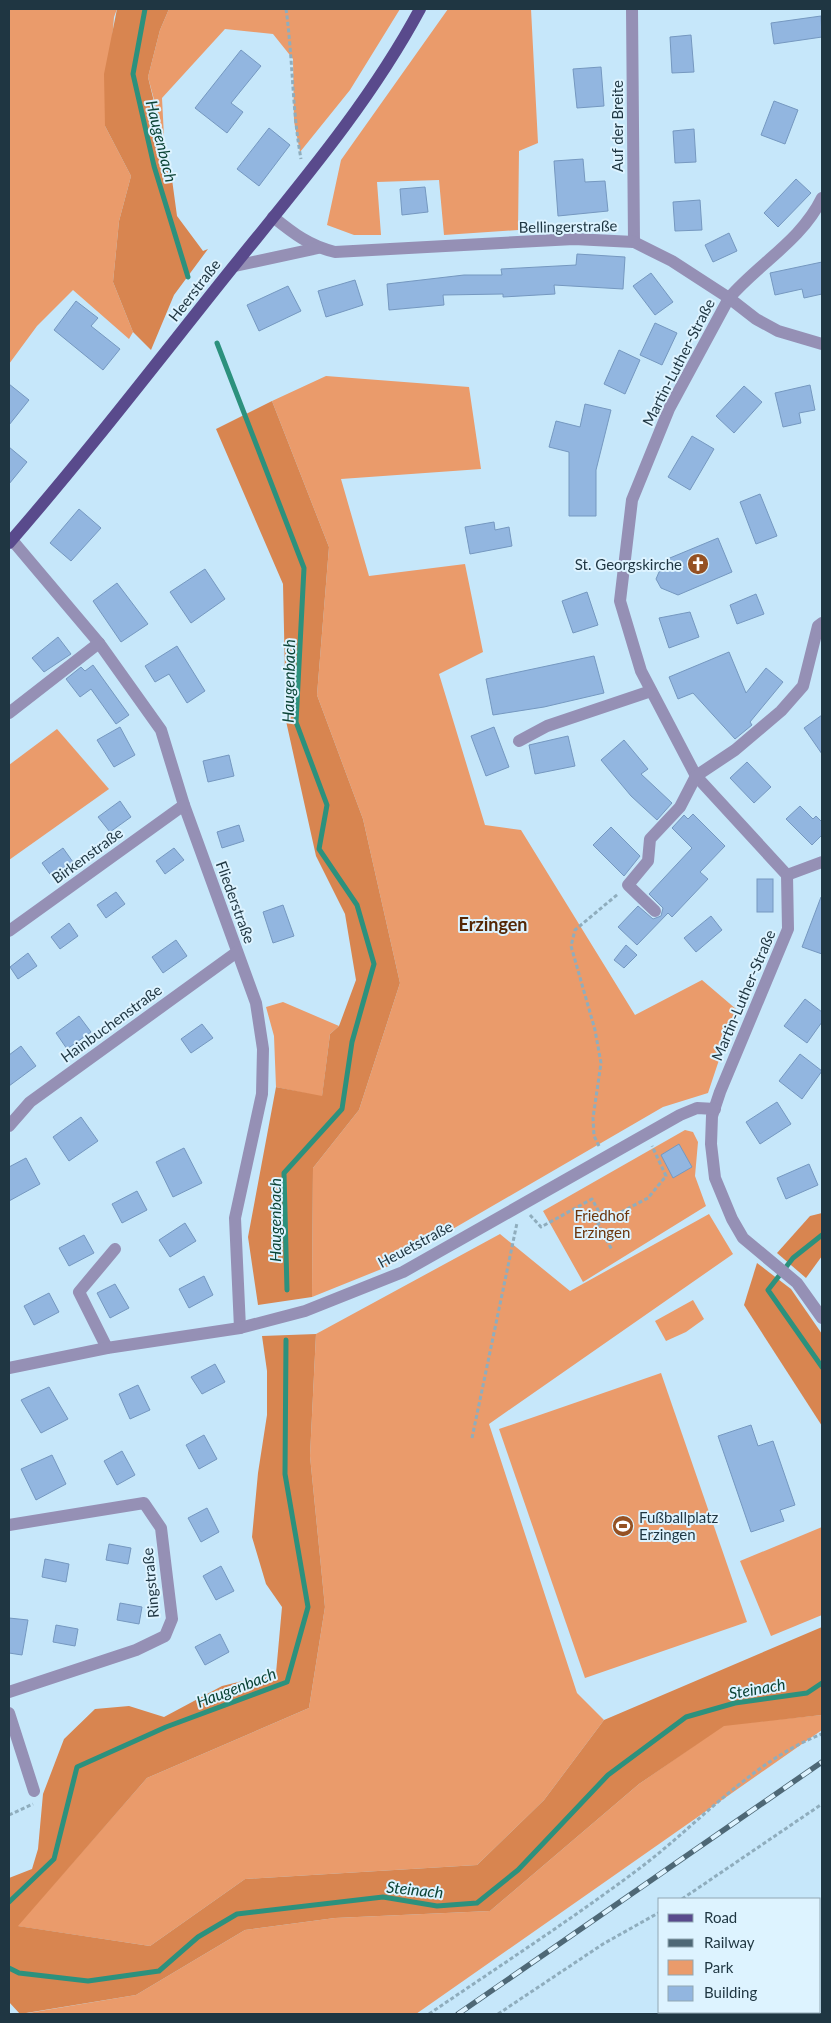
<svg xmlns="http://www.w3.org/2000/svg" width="831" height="2023" font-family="Lato,sans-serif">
  <rect width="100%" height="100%" fill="#c6e7fa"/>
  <g fill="#ea9b6b">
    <polygon points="9,9 117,9 114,17 105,126 131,176 119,221 113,282 133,332 129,339 73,290 37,326 9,364"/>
    <polygon points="169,9 400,9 350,90 300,152 294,121 293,59 273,34 225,29 162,98 164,137 148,77 160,30"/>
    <polygon points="448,9 531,9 538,143 519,151 518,230 444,235 439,180 377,182 381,235 354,235 327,225 341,160"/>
    <polygon points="326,376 469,387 481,469 341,479 369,576 465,564 483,652 439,674 485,825 521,830 635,1015 702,980 736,1009 708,1093 663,1107 389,1266 312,1297 313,1168 359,1110 400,983 363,819 317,695 329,547 272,401"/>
    <polygon points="57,729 109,789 9,860 9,765"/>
    <polygon points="283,1002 339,1026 330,1034 322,1097 276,1087 274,1036 266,1007"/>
    <polygon points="685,1130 693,1132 698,1142 695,1176 706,1206 583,1282 543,1211"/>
    <polygon points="709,1214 733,1254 489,1424 577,1693 604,1720 544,1800 477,1865 245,1879 150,1946 17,1926 147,1778 309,1708 325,1607 310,1456 316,1334 500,1234 570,1291"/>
    <polygon points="693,1300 704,1319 686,1332 666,1341 655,1321"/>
    <polygon points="661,1373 747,1622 585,1678 499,1429"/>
    <polygon points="822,1527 822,1615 771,1636 740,1561"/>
    <polygon points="822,1715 822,1730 416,2014 22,2014 136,1995 245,1930 335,1918 490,1911 639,1784 724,1725"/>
  </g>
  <g fill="#d88550">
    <polygon points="117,9 169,9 160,30 148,77 171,172 177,216 203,251 208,249 174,295 151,350 133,332 113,282 119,221 131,176 105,126 104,74"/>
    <polygon points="272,401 329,547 317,695 363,819 400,983 359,1110 313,1168 312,1297 258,1305 248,1237 276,1087 322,1096 330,1034 339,1026 356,980 345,914 316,856 286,721 283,584 216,429"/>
    <polygon points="822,1213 822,1256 806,1278 777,1253 810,1216"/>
    <polygon points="757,1263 791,1289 822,1334 822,1426 744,1305"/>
    <polygon points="316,1334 310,1456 325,1607 309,1708 147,1778 18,1926 150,1946 245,1879 477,1865 544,1800 604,1720 822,1627 822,1715 724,1726 639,1784 490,1911 335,1918 245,1930 136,1995 20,2014 9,2002 9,1878 32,1869 38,1849 43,1794 64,1739 95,1709 129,1706 164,1717 222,1686 276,1673 282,1607 266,1584 252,1537 258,1473 267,1415 267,1371 262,1336"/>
  </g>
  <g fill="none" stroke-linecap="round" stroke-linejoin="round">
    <g stroke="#2c917d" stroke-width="5">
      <polyline points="145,9 133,74 154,166 188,277"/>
      <polyline points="217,343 304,568 296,722 327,805 319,849 357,905 374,964 352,1042 342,1109 284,1173 287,1290"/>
      <polyline points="822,1235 793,1258 768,1290 822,1367"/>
      <polyline points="9,1902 54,1859 77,1767 166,1727 287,1682 308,1607 285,1474 286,1340"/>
      <polyline points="9,1968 19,1973 88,1981 159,1971 198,1937 237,1914 383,1897 437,1906 477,1903 518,1870 608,1775 686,1717 735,1703 807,1693 822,1683"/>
    </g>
  </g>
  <g fill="#92b6e0" stroke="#7598c0">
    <polygon points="821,16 822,37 774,44 771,23"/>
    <polygon points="691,35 694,72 672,73 670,37"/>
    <polygon points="241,50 261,66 231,103 243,112 227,133 195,108"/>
    <polygon points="601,67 604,106 577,108 573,69"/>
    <polygon points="774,101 798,110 785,144 761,135"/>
    <polygon points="269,128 290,145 259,186 237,169"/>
    <polygon points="694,129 696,162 675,163 673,131"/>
    <polygon points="583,159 585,182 605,181 608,211 558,216 554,161"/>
    <polygon points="796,179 811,193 778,227 764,213"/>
    <polygon points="425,187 428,212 402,215 400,189"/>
    <polygon points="700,200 702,230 675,231 673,202"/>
    <polygon points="729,233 737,251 713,262 705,245"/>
    <polygon points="577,254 625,257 623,289 554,285 555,294 503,297 503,294 443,295 444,305 389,310 387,284 464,275 502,275 501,269 576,265"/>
    <polygon points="822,262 822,294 804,298 802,289 775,295 770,273"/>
    <polygon points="651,273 673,302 655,315 633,286"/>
    <polygon points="355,280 363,305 326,317 318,291"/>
    <polygon points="288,286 301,311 259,331 247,305"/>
    <polygon points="76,301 98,318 91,326 120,349 103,370 54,330"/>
    <polygon points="655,323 677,333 662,365 640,355"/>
    <polygon points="619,350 640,360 625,394 604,384"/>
    <polygon points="9,384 29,400 9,425"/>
    <polygon points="810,385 815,410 799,413 801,423 783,427 775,393"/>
    <polygon points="744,386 762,402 734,433 716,416"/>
    <polygon points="585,404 611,410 596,470 596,516 569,516 569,452 549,447 556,421 580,427"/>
    <polygon points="692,436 714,449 690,490 668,477"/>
    <polygon points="9,447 27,462 9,484"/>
    <polygon points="760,494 777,536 756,544 740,502"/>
    <polygon points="79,509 101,528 71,561 50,543"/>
    <polygon points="494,522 495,530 509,527 512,546 470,554 465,527"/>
    <polygon points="718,538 732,572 678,595 661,588 656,579 659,572 668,569 665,560"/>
    <polygon points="205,569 225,599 191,623 170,592"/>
    <polygon points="117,583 148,624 121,642 93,601"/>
    <polygon points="587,592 598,625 573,633 562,601"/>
    <polygon points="756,594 764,614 737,624 730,605"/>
    <polygon points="690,612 699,637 669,648 659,618"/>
    <polygon points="58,637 71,654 44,672 32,658"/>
    <polygon points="177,646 205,691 187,703 169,674 155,682 145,666"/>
    <polygon points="729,652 746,693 766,668 783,682 750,722 752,725 735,739 693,693 678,699 669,677"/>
    <polygon points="594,656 604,693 544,707 493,715 486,679"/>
    <polygon points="93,665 129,715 116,724 91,689 80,697 66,679 81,667 85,671"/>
    <polygon points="822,715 822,754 804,728"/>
    <polygon points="120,727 135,755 114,767 97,740"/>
    <polygon points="494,727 509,767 486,776 471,736"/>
    <polygon points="568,736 575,766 535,774 529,745"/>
    <polygon points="624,740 648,769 641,774 672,803 657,820 631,796 601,760"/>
    <polygon points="229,755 234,776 208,782 203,761"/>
    <polygon points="747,762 771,787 754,803 730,778"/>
    <polygon points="120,801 131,817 110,832 98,817"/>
    <polygon points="800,806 813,819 816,816 822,822 822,835 812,845 786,819"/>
    <polygon points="693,814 725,846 700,872 708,879 672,917 668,913 637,945 618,927 638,906 653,919 661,916 663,908 649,894 692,848 672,828 684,815 688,819"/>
    <polygon points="239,825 244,841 222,848 217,832"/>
    <polygon points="611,827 640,856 624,876 593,845"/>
    <polygon points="63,848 73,862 52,877 42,863"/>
    <polygon points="174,848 184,860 165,874 156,861"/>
    <rect x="757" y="879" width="16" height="33"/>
    <polygon points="116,892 125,904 106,918 97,905"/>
    <polygon points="821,897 822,897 822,954 802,947"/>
    <polygon points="283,905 294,936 273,943 263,912"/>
    <polygon points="711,916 722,930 696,952 684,938"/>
    <polygon points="69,923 78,936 60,949 51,937"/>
    <polygon points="176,940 187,956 163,973 152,957"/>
    <polygon points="626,945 637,955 624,968 614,960"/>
    <polygon points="28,953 37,966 18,979 10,967"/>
    <polygon points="805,999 822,1012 822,1022 807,1043 784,1026"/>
    <polygon points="79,1016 91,1032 67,1049 56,1033"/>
    <polygon points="202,1024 213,1038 191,1053 181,1039"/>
    <polygon points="21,1046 36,1066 9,1086 9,1055"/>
    <polygon points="800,1054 822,1071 802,1099 779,1081"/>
    <polygon points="777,1102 791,1124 760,1144 746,1122"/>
    <polygon points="81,1117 98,1141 69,1161 53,1137"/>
    <polygon points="679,1144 692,1167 673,1178 661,1155"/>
    <polygon points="184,1148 202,1183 173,1197 156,1162"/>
    <polygon points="26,1158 40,1184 9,1201 9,1167"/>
    <polygon points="809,1164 818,1185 786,1199 777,1178"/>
    <polygon points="137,1191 147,1210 122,1223 112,1204"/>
    <polygon points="185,1223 196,1241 170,1257 159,1240"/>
    <polygon points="84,1235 94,1253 69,1266 59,1248"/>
    <polygon points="204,1276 213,1295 189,1308 179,1289"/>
    <polygon points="115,1284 129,1308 110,1318 97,1293"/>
    <polygon points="49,1293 59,1312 34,1325 24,1306"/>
    <polygon points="215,1364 225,1382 202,1394 191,1377"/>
    <polygon points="138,1385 150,1410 130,1419 119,1394"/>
    <polygon points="49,1387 68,1419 41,1433 21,1400"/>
    <polygon points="751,1425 758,1446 773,1441 795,1505 780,1510 784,1521 751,1532 718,1436"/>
    <polygon points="204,1435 217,1459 199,1469 186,1445"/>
    <polygon points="122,1451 135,1475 117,1485 104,1461"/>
    <polygon points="52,1455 66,1484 36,1500 21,1469"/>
    <polygon points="207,1508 219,1532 201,1542 188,1518"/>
    <polygon points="109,1544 131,1548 128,1564 106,1560"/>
    <polygon points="45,1559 69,1564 66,1582 42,1577"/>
    <polygon points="221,1566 234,1591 216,1600 203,1576"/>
    <polygon points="120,1603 142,1607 139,1624 117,1620"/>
    <polygon points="9,1618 28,1620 22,1655 9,1653"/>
    <polygon points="56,1625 78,1629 75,1646 53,1642"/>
    <polygon points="220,1634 229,1652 205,1665 195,1647"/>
  </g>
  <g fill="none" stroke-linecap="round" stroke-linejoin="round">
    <g stroke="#8fadbd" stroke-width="3" stroke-dasharray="4 2.5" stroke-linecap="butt">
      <path d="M 286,9 C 293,59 292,110 301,159"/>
      <polyline points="599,1146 594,1136 593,1118 601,1063 595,1030 571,946 575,930 618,894"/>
      <polyline points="530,1215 541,1227 592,1199 604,1221 598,1224 612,1250"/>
      <polyline points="604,1221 648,1198 666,1176 652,1146"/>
      <polyline points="472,1438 517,1223"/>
      <polyline points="9,1815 33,1804"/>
      <polyline points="682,1899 822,1804"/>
      <path d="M 429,2014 C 498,1967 569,1921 636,1871 C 697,1826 750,1762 822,1734"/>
      <polyline points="498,2014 603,1944 660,1912"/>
    </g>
    <g stroke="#9590b5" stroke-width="12">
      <polyline points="632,9 634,242"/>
      <path d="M 822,198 C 801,241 759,263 729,298 L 669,409 L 632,500 L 620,601 L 641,671 L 696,776 L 787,875 L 788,929 L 720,1092 L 712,1116 L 711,1144 L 715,1178 L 732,1219 L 743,1238 L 797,1283 L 822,1318"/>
      <path d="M 273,217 C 293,233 309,246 335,252 L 574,239 L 634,242 L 672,261 L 729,298 L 756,319 L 778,331 L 822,344"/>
      <polyline points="235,266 318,248"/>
      <polyline points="12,540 99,643 161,730 184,805 256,1003 263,1049 262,1094 235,1218 240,1328"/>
      <polyline points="9,713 99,643"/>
      <polyline points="519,741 547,726 651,691"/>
      <polyline points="787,875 822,862"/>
      <polyline points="655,911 628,885 648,861 650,839 680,807 696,776 735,750 781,711 803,686 818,626 822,623"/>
      <polyline points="9,931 184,805"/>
      <polyline points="9,1126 30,1102 237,952"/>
      <polyline points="107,1348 79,1292 115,1249"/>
      <polyline points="9,1368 107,1348 240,1328 305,1311 403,1272 680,1115 697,1108 715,1109"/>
      <polyline points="9,1525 144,1503 161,1528 172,1619 165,1636 136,1650 9,1692"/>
      <polyline points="9,1713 34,1791"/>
    </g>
    <path stroke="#594a8c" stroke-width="12" d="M 9,543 C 84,457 154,366 225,277 C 294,191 368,106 420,9"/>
    <g stroke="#4e6876" stroke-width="5.5">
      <polyline id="rail" points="458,2014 822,1762"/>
    </g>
    <use href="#rail" stroke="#ddf3ff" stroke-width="4" stroke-dasharray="11" stroke-linecap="butt"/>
  </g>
  <defs>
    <g id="church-disc" transform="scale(1.125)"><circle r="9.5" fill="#955123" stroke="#ddf3ff"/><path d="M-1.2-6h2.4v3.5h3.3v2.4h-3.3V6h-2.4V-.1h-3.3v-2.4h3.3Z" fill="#fff"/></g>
    <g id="stadium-disc" transform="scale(1.125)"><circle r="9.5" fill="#955123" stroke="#ddf3ff"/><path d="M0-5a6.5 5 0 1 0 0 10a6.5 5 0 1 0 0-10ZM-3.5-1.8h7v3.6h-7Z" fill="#fff"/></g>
  </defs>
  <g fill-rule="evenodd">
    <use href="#church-disc" x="698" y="564"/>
    <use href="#stadium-disc" x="623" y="1526"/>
  </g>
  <g text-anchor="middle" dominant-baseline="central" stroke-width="4" stroke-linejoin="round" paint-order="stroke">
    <g font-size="15" fill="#1f3642" stroke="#ddf3ff">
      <text transform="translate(617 126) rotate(-90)">Auf der Breite</text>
      <text transform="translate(568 226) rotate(-1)">Bellingerstraße</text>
      <text transform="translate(194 290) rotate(-52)">Heerstraße</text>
      <text transform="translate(678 362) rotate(-63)">Martin-Luther-Straße</text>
      <text transform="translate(87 855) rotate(-36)">Birkenstraße</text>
      <text transform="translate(236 902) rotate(70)">Fliederstraße</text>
      <text transform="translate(743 995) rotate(-67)">Martin-Luther-Straße</text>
      <text transform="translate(111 1023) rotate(-36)">Hainbuchenstraße</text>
      <text transform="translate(415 1244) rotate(-28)">Heuetstraße</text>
      <text transform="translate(150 1583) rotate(-95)">Ringstraße</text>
    </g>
    <g font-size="15" fill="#1f3642" stroke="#ddf3ff" text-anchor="end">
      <text x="682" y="564">St. Georgskirche</text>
      <text x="639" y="1517" text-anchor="start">Fußballplatz<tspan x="639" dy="17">Erzingen</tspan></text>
    </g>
    <g font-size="15" fill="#6b350d" stroke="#ddf3ff">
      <text x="602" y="1215">Friedhof<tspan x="602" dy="17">Erzingen</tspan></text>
    </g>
    <g font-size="16" font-style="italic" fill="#0c4436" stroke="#ddf3ff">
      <text transform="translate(162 141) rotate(76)">Haugenbach</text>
      <text transform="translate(288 681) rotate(-89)">Haugenbach</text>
      <text transform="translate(274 1220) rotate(-90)">Haugenbach</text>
      <text transform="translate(236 1687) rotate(-21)">Haugenbach</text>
      <text transform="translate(757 1688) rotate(-10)">Steinach</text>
      <text transform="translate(415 1889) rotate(6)">Steinach</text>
    </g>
    <g font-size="18" font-weight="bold" fill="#542705" stroke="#ddf3ff">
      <text x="493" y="924">Erzingen</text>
    </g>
  </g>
  <rect width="831" height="2023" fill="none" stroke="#1f3642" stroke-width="20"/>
  <rect x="658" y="1898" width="162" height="115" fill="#ddf3ff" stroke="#91a7b3"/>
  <rect x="668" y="1914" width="25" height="8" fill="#594a8c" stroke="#91a7b3"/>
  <text x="704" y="1923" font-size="15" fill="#1f3642">Road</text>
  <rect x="668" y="1939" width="25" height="8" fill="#4e6876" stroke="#91a7b3"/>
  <text x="704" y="1948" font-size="15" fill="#1f3642">Railway</text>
  <rect x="668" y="1960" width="25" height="15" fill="#ea9b6b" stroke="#91a7b3"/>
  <text x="704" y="1973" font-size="15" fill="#1f3642">Park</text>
  <rect x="668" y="1986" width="25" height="15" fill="#92b6e0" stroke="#91a7b3"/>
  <text x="704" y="1998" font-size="15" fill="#1f3642">Building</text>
</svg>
